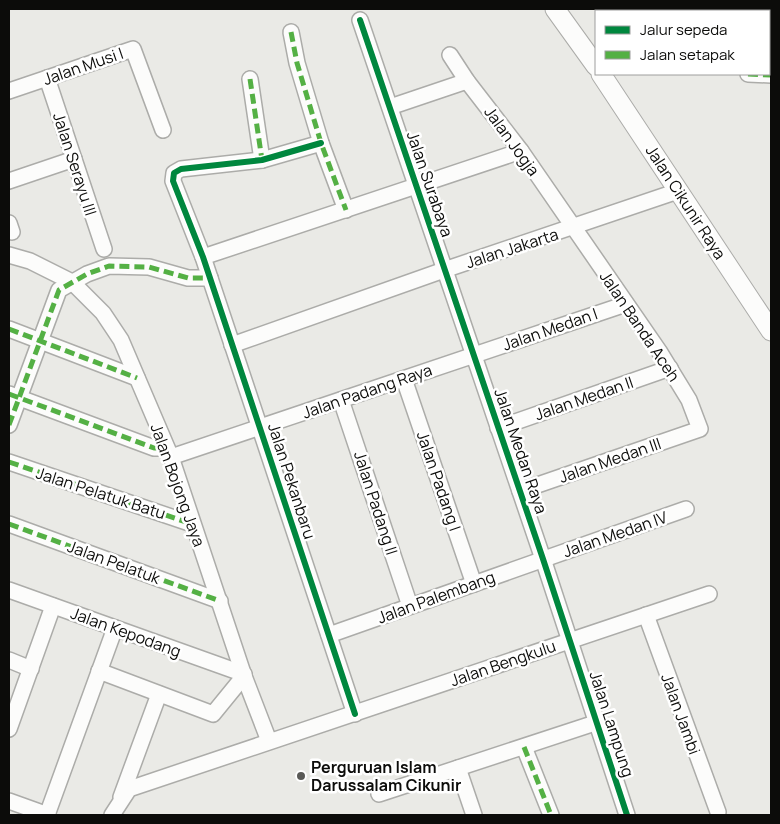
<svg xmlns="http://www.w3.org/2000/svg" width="780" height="824" font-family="Manrope,sans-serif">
  <rect width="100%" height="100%" fill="#eaeae6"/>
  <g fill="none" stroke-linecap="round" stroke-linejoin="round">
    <g stroke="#acaca9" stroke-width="18">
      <g id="minor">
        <polyline points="360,20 543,559 627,815"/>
        <polyline points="291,32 297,63 321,143 346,210"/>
        <polyline points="450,55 467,81 521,151 659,351 689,400 700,429 520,491"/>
        <polyline points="748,74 771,75"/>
        <polyline points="47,78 104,249"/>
        <polyline points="250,79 262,160"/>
        <polyline points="9,91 133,49 163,130"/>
        <polyline points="390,107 467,81"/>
        <polyline points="321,143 262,160 181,169 174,173 173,181 203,257 355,714"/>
        <polyline points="9,181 74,159"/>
        <polyline points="9,223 12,232"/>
        <polyline points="9,255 30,261 72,282 103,313 121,340 171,457 244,676 269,741"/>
        <polyline points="203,257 521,151"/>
        <polyline points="9,329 137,378"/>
        <polyline points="232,345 444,270 678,191"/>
        <polyline points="404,379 474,584"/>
        <polyline points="9,394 154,448 166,448"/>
        <polyline points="341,400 410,606"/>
        <polyline points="9,425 59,290 87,274 109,266 149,267 188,278 210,278"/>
        <polyline points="498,428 670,368"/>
        <polyline points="171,457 626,304"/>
        <polyline points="9,462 192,524"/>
        <polyline points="9,524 220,601"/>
        <polyline points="9,590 244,674"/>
        <polyline points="646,615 718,812"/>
        <polyline points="329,635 686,509"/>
        <polyline points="9,660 31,669"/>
        <polyline points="99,671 213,714 244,676"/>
        <polyline points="9,729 53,606"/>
        <polyline points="524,747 551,815"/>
        <polyline points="458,768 474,815"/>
        <polyline points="379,794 598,722"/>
        <polyline points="121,797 159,694"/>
        <polyline points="9,801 48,815"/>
        <polyline points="47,815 115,628"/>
        <polyline points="112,815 129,789 709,594"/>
      </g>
    </g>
    <g stroke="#acaca9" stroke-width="21">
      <g id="tertiary">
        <polyline points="555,9 596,66"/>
        <polyline points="601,74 771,331"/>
      </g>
    </g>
    <use href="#minor" stroke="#fcfcfb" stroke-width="15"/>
    <use href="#tertiary" stroke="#fcfcfb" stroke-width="19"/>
    <g stroke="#54b044" stroke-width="5" stroke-dasharray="10 5" stroke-linecap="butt">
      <polyline points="291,32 297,63 321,143 346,210"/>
      <polyline points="595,64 596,64"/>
      <polyline points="748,74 771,75"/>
      <polyline points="250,79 262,160"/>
      <polyline points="9,329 137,378"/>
      <polyline points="9,394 154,448 166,448"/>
      <polyline points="9,425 59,290 87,274 109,266 149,267 188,278 210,278"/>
      <polyline points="9,462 192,524"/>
      <polyline points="9,524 220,601"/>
      <polyline points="524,747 551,815"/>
    </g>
    <g stroke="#fff" stroke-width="9">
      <g id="cycleway">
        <polyline points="360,20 543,559 627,815"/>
        <polyline points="321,143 262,160 181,169 174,173 173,181 203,257 355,714"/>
      </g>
    </g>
    <use href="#cycleway" stroke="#00873e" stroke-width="6"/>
  </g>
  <circle fill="#5a5a57" stroke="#fff" stroke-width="2" cx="301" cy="776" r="5"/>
  <g text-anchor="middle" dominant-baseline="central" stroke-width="5" stroke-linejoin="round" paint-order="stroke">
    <g font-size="16" fill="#0c0c0a" stroke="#fff">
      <text transform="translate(83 66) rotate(-19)">Jalan Musi I</text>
      <text transform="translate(512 141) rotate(54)">Jalan Jogja</text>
      <text transform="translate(75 164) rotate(72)">Jalan Serayu III</text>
      <text transform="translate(430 184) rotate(71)">Jalan Surabaya</text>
      <text transform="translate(686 202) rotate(57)">Jalan Cikunir Raya</text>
      <text transform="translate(512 248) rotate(-18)">Jalan Jakarta</text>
      <text transform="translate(640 326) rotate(56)">Jalan Banda Aceh</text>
      <text transform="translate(550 329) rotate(-19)">Jalan Medan I</text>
      <text transform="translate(367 391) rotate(-19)">Jalan Padang Raya</text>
      <text transform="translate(584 398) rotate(-19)">Jalan Medan II</text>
      <text transform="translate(521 451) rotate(71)">Jalan Medan Raya</text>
      <text transform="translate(610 460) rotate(-19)">Jalan Medan III</text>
      <text transform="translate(292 481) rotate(72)">Jalan Pekanbaru</text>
      <text transform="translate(439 481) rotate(71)">Jalan Padang I</text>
      <text transform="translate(178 485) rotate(70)">Jalan Bojong Jaya</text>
      <text transform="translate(101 493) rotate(18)">Jalan Pelatuk Batu</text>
      <text transform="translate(376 503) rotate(72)">Jalan Padang II</text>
      <text transform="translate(615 534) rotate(-19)">Jalan Medan IV</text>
      <text transform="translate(114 562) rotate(20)">Jalan Pelatuk</text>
      <text transform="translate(436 597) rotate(-20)">Jalan Palembang</text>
      <text transform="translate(126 632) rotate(20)">Jalan Kepodang</text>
      <text transform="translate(503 663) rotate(-19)">Jalan Bengkulu</text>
      <text transform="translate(681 714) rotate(70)">Jalan Jambi</text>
      <text transform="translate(612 724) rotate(72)">Jalan Lampung</text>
    </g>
    <g font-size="16" font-weight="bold" fill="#0c0c0a" stroke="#fff" text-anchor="start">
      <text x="311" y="767">Perguruan Islam<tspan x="311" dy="18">Darussalam Cikunir</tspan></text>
    </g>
  </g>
  <rect width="780" height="824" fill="none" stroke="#0c0c0a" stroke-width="20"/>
  <rect x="595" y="10" width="175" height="65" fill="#ffffff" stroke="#9e9e9d"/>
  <rect x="605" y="26" width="25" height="8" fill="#00873e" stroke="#9e9e9d"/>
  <text x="640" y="35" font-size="15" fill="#0c0c0a">Jalur sepeda</text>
  <rect x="605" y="51" width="25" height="8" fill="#54b044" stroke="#9e9e9d"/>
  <text x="640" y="60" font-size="15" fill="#0c0c0a">Jalan setapak</text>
</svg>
